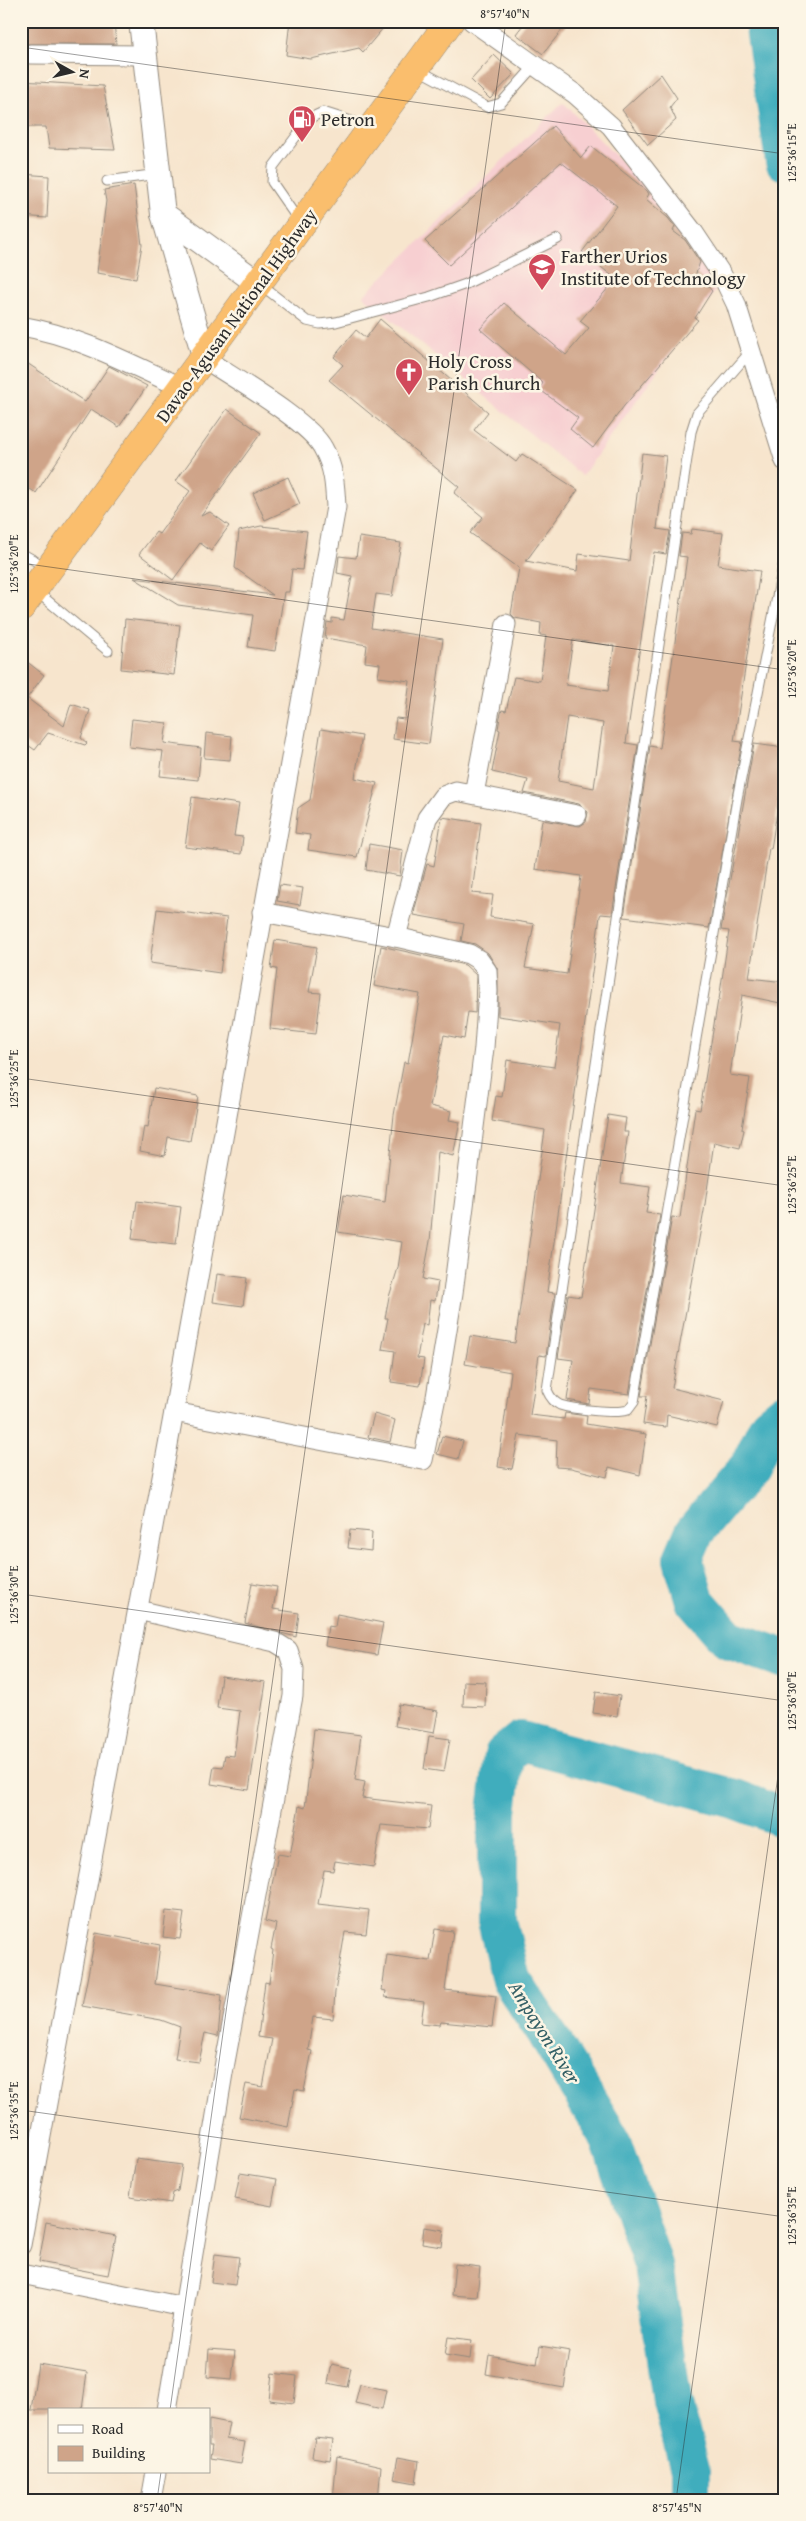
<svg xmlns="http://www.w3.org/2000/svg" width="806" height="2521" font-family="'Gentium Book Plus',serif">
  <rect width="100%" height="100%" fill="#fcf5e5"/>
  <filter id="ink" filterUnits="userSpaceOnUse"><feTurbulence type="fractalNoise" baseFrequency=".02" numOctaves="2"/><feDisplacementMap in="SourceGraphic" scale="10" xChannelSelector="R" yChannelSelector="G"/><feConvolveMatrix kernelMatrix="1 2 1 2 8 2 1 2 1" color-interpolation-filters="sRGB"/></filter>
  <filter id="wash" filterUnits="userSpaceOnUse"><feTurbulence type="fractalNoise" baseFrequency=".0096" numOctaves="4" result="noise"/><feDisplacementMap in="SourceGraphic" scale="20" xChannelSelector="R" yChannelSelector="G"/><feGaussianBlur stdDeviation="1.12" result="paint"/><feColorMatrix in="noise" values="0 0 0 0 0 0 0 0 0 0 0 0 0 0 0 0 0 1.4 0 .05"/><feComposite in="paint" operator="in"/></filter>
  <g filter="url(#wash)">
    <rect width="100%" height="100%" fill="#f7e5cd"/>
    <polygon fill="#f7cfd1" points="563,102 645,186 718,287 582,476 363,296"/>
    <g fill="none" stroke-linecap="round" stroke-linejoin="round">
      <g stroke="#3fadbd" stroke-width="40">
        <polyline points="764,21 785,161"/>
        <polyline points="785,1412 769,1425 749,1467 695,1531 683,1559 695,1601 728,1639 785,1659"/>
        <polyline points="690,2500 690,2469 672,2401 653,2265 610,2139 553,2043 511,1980 497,1920 497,1812 504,1755 521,1741 735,1799 785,1818"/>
      </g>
    </g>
    <g id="blocks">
      <g fill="#cfa489" fill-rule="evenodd">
        <polygon points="21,21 114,21 116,44 21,44"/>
        <polygon points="290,21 389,21 363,52 359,48 311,59 286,55"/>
        <polygon points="526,21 569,21 543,54 516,34"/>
        <polygon points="494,55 514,74 490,99 471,80"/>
        <polygon points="661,74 677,98 670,107 676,120 648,145 622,110"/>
        <polygon points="21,81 103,86 115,150 49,148 46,127 21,127"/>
        <polygon points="553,126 581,158 591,146 647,191 649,194 646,199 668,218 675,227 673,231 685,240 700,262 696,273 712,291 695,318 698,320 624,406 593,448 570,429 578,418 539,389 543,383 480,329 504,303 566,355 589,328 580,321 616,279 582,252 617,206 561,162 449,265 425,241"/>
        <polygon points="21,174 49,176 47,218 21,216"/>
        <polygon points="134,185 142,245 136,279 97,273 106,201 104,190"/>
        <path d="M 380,319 L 488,412 L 474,430 L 516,462 L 522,454 L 578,490 L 526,561 L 577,571 L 579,554 L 629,561 L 642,453 L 666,456 L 657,529 L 670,531 L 666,554 L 654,552 L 648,591 L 626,743 L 638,745 L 612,915 L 601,914 L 600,916 L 547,1292 L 555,1293 L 546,1356 L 539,1355 L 530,1415 L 564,1419 L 565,1413 L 587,1416 L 586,1424 L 646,1434 L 640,1475 L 609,1467 L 607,1477 L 571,1468 L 556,1467 L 557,1440 L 519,1435 L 512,1469 L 498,1467 L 511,1372 L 465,1364 L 470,1336 L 515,1343 L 545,1130 L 492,1121 L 496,1096 L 502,1097 L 507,1060 L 554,1067 L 560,1025 L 498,1016 L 498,970 L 488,953 L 475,944 L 461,941 L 464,924 L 414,915 L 415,908 L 427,864 L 434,866 L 442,817 L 481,823 L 472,893 L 493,895 L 490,917 L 534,924 L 525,968 L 567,974 L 581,876 L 535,869 L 542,820 L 580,826 L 586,822 L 588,812 L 579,804 L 524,793 L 528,780 L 492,772 L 500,730 L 498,729 L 500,717 L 502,710 L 506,711 L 514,677 L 540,681 L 546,636 L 540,635 L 541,623 L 515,618 L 511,614 L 519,568 L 470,533 L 483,517 L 454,493 L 459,487 L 329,380 L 343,365 L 334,357 L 356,330 L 366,338 ZM 573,640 L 614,646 L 608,691 L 566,685 ZM 567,717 L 603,723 L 594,788 L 558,781 Z"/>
        <polygon points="21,359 85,402 109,366 147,386 119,427 91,409 36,493 21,483"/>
        <polygon points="227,409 261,433 201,516 210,512 229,526 211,551 200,543 173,580 139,554 156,532 159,534 190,491 176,481"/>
        <polygon points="288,477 300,504 265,520 253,493"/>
        <polygon points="261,526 307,531 302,570 292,569 289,592 284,592 275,651 248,647 253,615 178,605 134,578 273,595 235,568 239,531"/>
        <polygon points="692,529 723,533 718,565 760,571 734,741 742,742 709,928 624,917 650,746 660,748 687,557 679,556 682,533 691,534"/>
        <polygon points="359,537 401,543 392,596 376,594 371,628 443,639 429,744 393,739 396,718 405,719 410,681 378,677 380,664 365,662 367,645 325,638 327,622 332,623 332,618 344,620 352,576 337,573 339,556 356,558"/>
        <polygon points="125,619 180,625 174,675 121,669"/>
        <polygon points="21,657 44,675 27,698 64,726 71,704 90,710 81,738 87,743 85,745 48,733 35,750 21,740"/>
        <polygon points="132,719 167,723 164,743 201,748 198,780 160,776 163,751 129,747"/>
        <polygon points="321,729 362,736 355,778 377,783 357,857 308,850 310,835 295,833 298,808 310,800"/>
        <polygon points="206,733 232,736 230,760 204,758"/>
        <polygon points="754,744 785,748 785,774 783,774 771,849 769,848 749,978 785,982 785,1004 742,995 730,1075 750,1078 742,1129 744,1130 740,1148 714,1142 704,1211 672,1388 724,1401 717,1427 667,1415 666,1427 643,1424 647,1396 641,1396 672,1217 680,1218 695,1109 700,1110 718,1000 719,1000 729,931 721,930"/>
        <polygon points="192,797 239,804 234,836 243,837 241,854 185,847"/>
        <polygon points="369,844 403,850 400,876 366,870"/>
        <polygon points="280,885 303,888 300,905 277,901"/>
        <polygon points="157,909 227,918 220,973 150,963"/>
        <polygon points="275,940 317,947 309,992 321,993 316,1034 270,1029 277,969 271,968"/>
        <polygon points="381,946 465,965 476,975 475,1013 468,1012 464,1039 444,1035 430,1106 451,1111 449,1120 460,1122 453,1156 438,1152 430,1241 423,1279 438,1282 435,1301 430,1300 427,1325 423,1324 417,1358 424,1359 420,1386 391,1382 395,1351 382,1349 388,1318 385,1318 389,1297 398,1268 402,1242 338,1232 344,1195 385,1202 394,1115 404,1062 408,1063 420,994 374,986"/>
        <polygon points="154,1088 198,1096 190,1141 168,1137 165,1156 140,1151 144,1126 148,1127"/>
        <polygon points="608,1115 626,1118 624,1132 628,1132 621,1183 650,1187 646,1213 660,1215 629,1394 591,1389 589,1404 567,1400 573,1360 558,1358 568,1295 581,1297"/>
        <polygon points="137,1201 181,1207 176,1244 132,1239"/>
        <polygon points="217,1274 247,1278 243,1306 213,1302"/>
        <polygon points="374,1414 395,1420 390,1442 368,1437"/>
        <polygon points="442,1436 463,1441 458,1459 437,1454"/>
        <polygon points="350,1530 372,1532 371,1551 348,1548"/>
        <polygon points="252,1583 277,1587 273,1609 299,1613 296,1637 245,1623"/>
        <polygon points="337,1614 383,1623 377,1655 325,1646 328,1626 335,1627"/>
        <polygon points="221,1676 266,1682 249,1790 211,1784 214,1766 223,1767 225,1755 234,1756 240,1711 217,1708"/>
        <polygon points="464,1681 486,1682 485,1707 463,1706"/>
        <polygon points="596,1692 620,1696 617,1716 593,1713"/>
        <polygon points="399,1704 438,1711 434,1733 395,1726"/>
        <polygon points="314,1729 361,1735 355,1780 365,1782 362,1798 431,1806 428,1829 381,1825 374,1867 335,1861 333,1871 324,1870 318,1904 369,1910 366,1934 345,1932 335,1992 333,2019 313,2017 308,2050 312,2051 304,2091 295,2089 288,2127 239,2117 246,2084 263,2087 272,2039 258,2037 265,1982 269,1983 273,1950 271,1949 276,1924 265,1921 278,1854 290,1856 299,1806 305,1808"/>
        <polygon points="429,1736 450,1739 444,1772 424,1769"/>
        <polygon points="166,1911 184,1913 180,1939 163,1937"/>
        <polygon points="435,1929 453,1931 445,1990 496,1996 492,2027 441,2022 440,2025 421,2023 424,2002 385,1997 386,1991 382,1990 387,1955 430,1961"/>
        <polygon points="96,1933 160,1945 155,1984 222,1995 218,2036 205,2033 199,2062 175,2059 180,2027 161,2020 82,2006"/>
        <polygon points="136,2159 182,2165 178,2191 173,2193 171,2203 130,2197"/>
        <polygon points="240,2173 277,2179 272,2206 235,2199"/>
        <polygon points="46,2222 116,2236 108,2275 39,2262"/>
        <polygon points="424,2227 444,2230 442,2247 422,2244"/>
        <polygon points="215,2254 239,2257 235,2285 211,2282"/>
        <polygon points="455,2264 480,2267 477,2297 452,2295"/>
        <polygon points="448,2337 472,2340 470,2359 445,2355"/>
        <polygon points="540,2346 570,2351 564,2388 486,2374 489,2355 537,2364"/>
        <polygon points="209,2349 235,2351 232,2379 207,2377"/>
        <polygon points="38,2364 87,2372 82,2410 31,2410"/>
        <polygon points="332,2364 351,2368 347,2387 328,2383"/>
        <polygon points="272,2373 297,2376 294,2403 269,2400"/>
        <polygon points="360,2384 386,2390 382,2409 355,2403"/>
        <polygon points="209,2419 229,2423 226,2439 245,2442 241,2464 210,2459 212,2445 209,2445"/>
        <polygon points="315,2437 333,2439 330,2460 312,2457"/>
        <polygon points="337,2456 381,2466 378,2500 333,2500"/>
        <polygon points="398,2457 419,2461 416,2483 394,2479"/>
      </g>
    </g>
  </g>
  <g filter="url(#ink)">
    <use href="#blocks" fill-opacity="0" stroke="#91887c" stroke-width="1"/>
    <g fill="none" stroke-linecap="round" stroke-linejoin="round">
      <g stroke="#91887c" stroke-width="11">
        <g id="service">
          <polyline points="417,69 487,107 501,103 535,65"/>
          <polyline points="107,181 158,174"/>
          <polyline points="299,221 272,182 273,167 310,118 323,112 370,127"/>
          <polyline points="261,285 307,321 320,324 336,322 429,297 466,284 558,239"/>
          <path d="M 750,352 L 697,413 L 691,432 L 547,1390 C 550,1397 553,1402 560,1405 C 572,1409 616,1414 628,1410 L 634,1402 L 737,799 L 785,556"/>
          <polyline points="21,553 46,567"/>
          <polyline points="36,591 108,651"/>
        </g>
      </g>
      <g stroke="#91887c" stroke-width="21">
        <g id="minor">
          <polyline points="472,21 575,94 611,126 694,233 722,275 736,304 785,461"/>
          <polyline points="30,54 144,55"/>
          <path d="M 21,326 C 79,336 130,364 183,388"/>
          <polyline points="474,794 506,624"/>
          <polyline points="396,937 427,818 443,796 456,791 577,815"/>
          <polyline points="174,1412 423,1460 436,1397 453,1293 484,1048 488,991 487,971 479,960 469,954 396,937 262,912"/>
          <polyline points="138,1610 275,1642 288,1650 294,1669 293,1696 223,2073 167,2410"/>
          <path d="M 21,2245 L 174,1412 L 336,507 C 335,486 334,467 323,448 C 309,421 233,378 205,359"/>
          <polyline points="21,2274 184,2307"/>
          <polyline points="151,2500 156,2472"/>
        </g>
      </g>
      <g stroke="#91887c" stroke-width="26">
        <g id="tertiary">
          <polyline points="141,21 163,214 205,359"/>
          <polyline points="163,214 259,284"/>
        </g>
      </g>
      <g stroke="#91887c" stroke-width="29">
        <polyline id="trunk" points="21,607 450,21"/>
      </g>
      <use href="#service" stroke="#fff" stroke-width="9"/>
      <use href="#minor" stroke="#fff" stroke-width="19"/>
      <use href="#tertiary" stroke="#fff" stroke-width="24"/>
      <use href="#trunk" stroke="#fabe6d" stroke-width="28"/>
    </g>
  </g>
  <path fill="none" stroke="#2b2b2b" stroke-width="1" stroke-opacity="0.45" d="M 21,47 L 785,154M 21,563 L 785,670M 21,1078 L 785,1186M 21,1594 L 785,1701M 21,2110 L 785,2217M 170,2410 L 506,21M 157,2500 L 161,2472M 676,2500 L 785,1726"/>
  <defs>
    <g id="fuel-pin" transform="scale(1.4375)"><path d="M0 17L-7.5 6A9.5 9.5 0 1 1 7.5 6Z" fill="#d1495b" stroke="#fcf5e5"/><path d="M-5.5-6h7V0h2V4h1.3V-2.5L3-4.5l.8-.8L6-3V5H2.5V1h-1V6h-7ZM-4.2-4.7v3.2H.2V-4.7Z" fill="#fff"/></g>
    <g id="university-pin" transform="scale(1.4375)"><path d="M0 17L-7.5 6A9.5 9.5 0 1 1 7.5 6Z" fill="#d1495b" stroke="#fcf5e5"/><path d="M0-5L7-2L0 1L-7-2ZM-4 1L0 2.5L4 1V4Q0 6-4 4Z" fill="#fff"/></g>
    <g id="church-pin" transform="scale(1.4375)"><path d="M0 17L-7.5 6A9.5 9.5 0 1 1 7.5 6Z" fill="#d1495b" stroke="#fcf5e5"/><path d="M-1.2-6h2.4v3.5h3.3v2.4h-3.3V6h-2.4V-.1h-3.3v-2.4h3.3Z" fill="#fff"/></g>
  </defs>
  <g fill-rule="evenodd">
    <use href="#fuel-pin" x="302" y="119"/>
    <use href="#university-pin" x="542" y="267"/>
    <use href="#church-pin" x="409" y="372"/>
  </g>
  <g text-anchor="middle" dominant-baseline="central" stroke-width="5" stroke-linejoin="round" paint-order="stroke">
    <g font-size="19" fill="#2b2b2b" stroke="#fcf5e5" text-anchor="start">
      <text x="321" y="119">Petron</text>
      <text x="561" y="256">Farther Urios<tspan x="561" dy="22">Institute of Technology</tspan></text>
      <text x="428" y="361">Holy Cross<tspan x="428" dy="22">Parish Church</tspan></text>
    </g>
    <g font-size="19" fill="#2b2b2b" stroke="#fcf5e5">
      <text transform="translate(236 315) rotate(-54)">Davao-Agusan National Highway</text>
    </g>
    <g font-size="20" font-style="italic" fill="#335f65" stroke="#fcf5e5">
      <text transform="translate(545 2032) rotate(58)">Ampayon River</text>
    </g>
  </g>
  <rect width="806" height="2521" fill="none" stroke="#fcf5e5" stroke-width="55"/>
  <rect x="48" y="2408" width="162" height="65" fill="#fcf5e5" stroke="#a8a49b"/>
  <rect x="58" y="2425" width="25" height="8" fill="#ffffff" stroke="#a8a49b"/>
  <text x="92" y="2434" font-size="15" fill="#2b2b2b">Road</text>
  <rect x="58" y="2446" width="25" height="15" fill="#cfa489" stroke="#a8a49b"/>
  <text x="92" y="2458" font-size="15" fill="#2b2b2b">Building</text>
  <g transform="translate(72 72) rotate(98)" stroke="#fcf5e5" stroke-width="4" paint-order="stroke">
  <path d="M0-4L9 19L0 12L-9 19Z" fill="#2b2b2b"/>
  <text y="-8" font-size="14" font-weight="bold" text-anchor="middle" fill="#2b2b2b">N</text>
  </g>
  <rect x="28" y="28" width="750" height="2466" fill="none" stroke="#2b2b2b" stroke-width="2"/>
  <g font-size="12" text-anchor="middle" fill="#2b2b2b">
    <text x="505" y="18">8°57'40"N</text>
    <text transform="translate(792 153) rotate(-90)" y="4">125°36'15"E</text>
    <text transform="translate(14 564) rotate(-90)" y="4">125°36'20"E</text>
    <text transform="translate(792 669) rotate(-90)" y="4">125°36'20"E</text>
    <text transform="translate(14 1079) rotate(-90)" y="4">125°36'25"E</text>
    <text transform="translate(792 1185) rotate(-90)" y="4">125°36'25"E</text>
    <text transform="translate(14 1595) rotate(-90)" y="4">125°36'30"E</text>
    <text transform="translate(792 1701) rotate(-90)" y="4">125°36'30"E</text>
    <text transform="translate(14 2111) rotate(-90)" y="4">125°36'35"E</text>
    <text transform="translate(792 2216) rotate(-90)" y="4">125°36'35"E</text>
    <text x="158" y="2512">8°57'40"N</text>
    <text x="677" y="2512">8°57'45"N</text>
  </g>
</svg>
